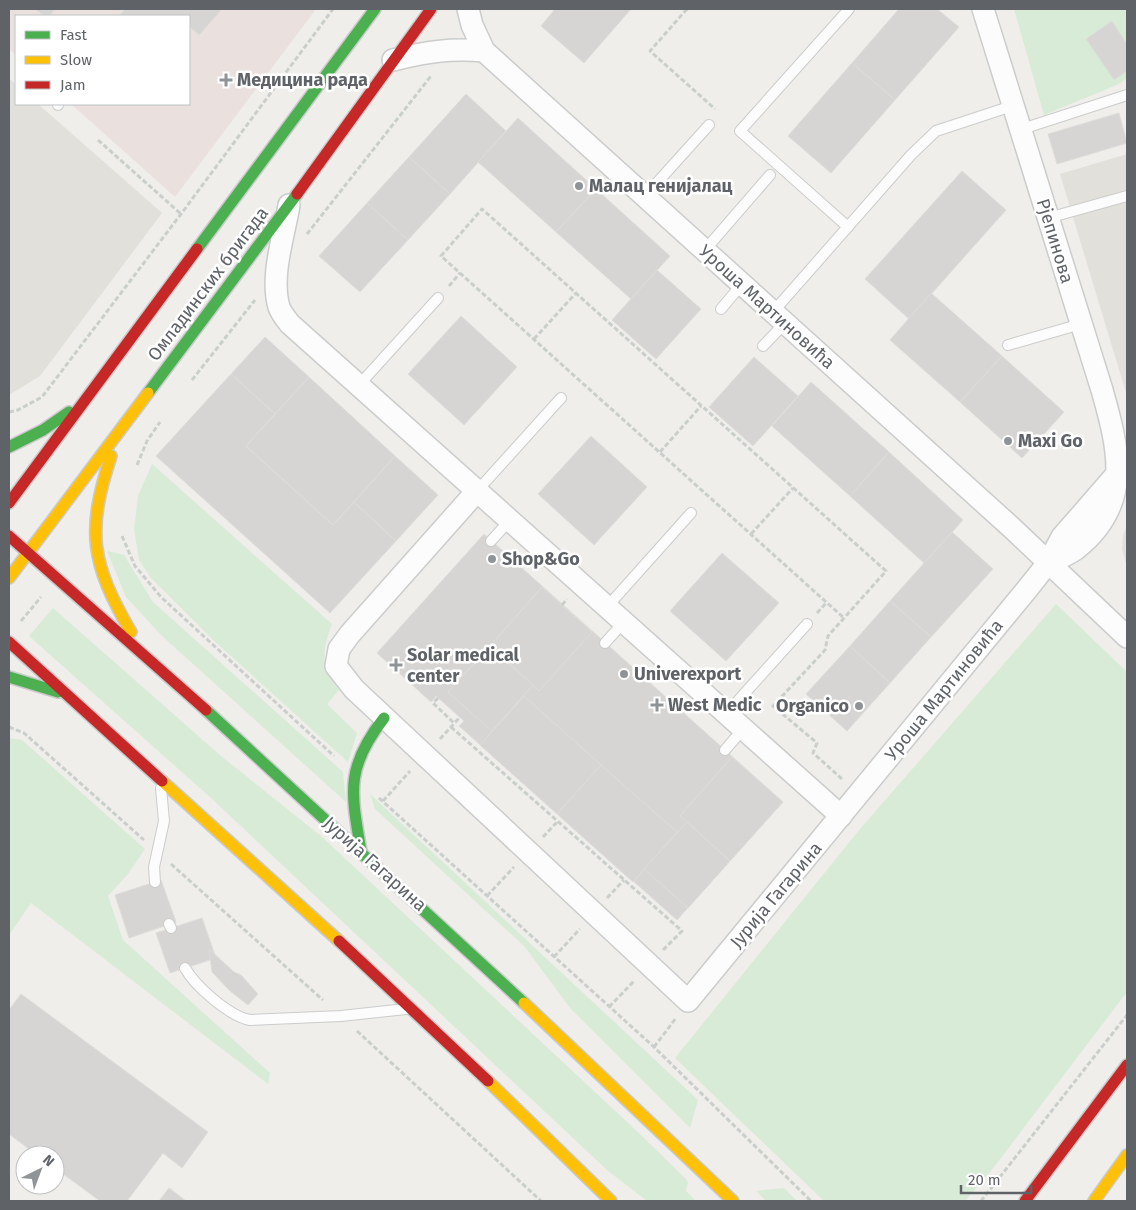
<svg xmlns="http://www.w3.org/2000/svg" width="1136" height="1210" font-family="'Fira Sans',sans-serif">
  <rect width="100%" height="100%" fill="#efeeea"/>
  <g fill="#e2e0da">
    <polygon points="9,78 16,85 16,104 38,104 162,213 40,376 9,395"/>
    <polygon points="1127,154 1127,396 1060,174"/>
    <polygon points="1127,525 1127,567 1122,549 1123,535"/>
  </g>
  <polygon fill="#eae0de" points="9,9 316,9 175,197 71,104 189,104 189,16 16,16 16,55 9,49"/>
  <g fill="#d8ebd6">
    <polygon points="1014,9 1127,9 1127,78 1119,84 1044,115"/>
    <path d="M 152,464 L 332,624 C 321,653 321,665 339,690 L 327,704 L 357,733 L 348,762 L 212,639 L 151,578 L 139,560 L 134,529 L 138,496 Z"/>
    <polygon points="107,551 124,555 153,602 343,772 346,802 162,636 126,597"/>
    <polygon points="1056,604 1127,672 1127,992 994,1167 965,1201 824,1201 675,1058 860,829"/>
    <polygon points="53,608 221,756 321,836 641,1135 686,1179 688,1183 686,1191 696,1201 647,1201 607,1170 211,798 29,636"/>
    <polygon points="9,738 22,740 145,849 128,874 108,896 123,940 270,1073 268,1084 31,903 9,935"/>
    <polygon points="370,794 698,1100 690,1128 570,1008 525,947 375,809"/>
    <polygon points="784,1188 797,1201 766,1201 756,1191"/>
  </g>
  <g fill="#d6d5d3" stroke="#deddd9">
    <polygon points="35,9 55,9 49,16 44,16"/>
    <polygon points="125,9 222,9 199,35 189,26 189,16 119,16"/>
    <polygon points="555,9 631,9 584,63 541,26"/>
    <polygon points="899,9 937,9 959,27 895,100 852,63"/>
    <polygon points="1112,21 1127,44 1127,71 1114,80 1086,39"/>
    <polygon points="852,63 895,100 831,173 788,136"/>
    <polygon points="466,94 506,131 450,194 409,157"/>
    <polygon points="1119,113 1127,143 1057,164 1048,134"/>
    <polygon points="518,118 596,189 556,232 478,162"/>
    <polygon points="409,157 450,194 408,240 367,203"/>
    <polygon points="962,171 1006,210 909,319 865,279"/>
    <polygon points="596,189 670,256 631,299 556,232"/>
    <polygon points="367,203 408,240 360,292 319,256"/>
    <polygon points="657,270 701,309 656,359 612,320"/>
    <polygon points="931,293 1002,356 960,402 890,340"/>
    <polygon points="461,316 517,367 464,425 408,374"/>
    <polygon points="265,337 309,377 275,414 231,374"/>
    <polygon points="1002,356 1064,412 1022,458 960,402"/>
    <polygon points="754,357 798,396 753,446 709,407"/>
    <polygon points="231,374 275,414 246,446 333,525 354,502 396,541 330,613 156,456"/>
    <polygon points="309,377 395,456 333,525 246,446"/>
    <polygon points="811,382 889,452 850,496 772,426"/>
    <polygon points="591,436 647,487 594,545 538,494"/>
    <polygon points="889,452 963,520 924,563 850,496"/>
    <polygon points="395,456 438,495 396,541 354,502"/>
    <polygon points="952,532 993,569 931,637 890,601"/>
    <polygon points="484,534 783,802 677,920 459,726 464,721 436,696 431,702 377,653"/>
    <polygon points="722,553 779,603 726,661 670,611"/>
    <polygon points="542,587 592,632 539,691 490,646"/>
    <polygon points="890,601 931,637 890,683 850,646"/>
    <polygon points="490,646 533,685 492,731 448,692"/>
    <polygon points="850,646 890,683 847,731 806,694"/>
    <polygon points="524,696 601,765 557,814 480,745"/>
    <polygon points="732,757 783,802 730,861 680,816"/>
    <polygon points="601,765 677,832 633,882 557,814"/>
    <polygon points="687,822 730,861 688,908 644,869"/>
    <polygon points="161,880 176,922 129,938 115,895"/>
    <polygon points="202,918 216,958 170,973 156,933"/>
    <polygon points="209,949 234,972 241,975 258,994 248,1005 230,991 212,972"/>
    <polygon points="21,994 208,1132 182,1168 163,1153 127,1201 100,1201 55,1168 55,1155 37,1155 9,1134 9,1010"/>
    <polygon points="169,1188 186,1201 159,1201"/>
  </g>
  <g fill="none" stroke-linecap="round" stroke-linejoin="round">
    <g stroke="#cbcccc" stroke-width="12">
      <g id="lane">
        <polyline points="58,105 58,104"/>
        <polyline points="1019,130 1127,95"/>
        <polyline points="645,196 709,125"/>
        <polyline points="1048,218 1127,196"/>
        <polyline points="848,227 740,131 849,9"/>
        <polyline points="705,250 770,175"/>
        <polyline points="721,309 742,284"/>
        <polyline points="773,312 911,155 936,131 1012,106"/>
        <polyline points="1008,345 1081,324"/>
        <polyline points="763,346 785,323"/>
        <polyline points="359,385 438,298"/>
        <polyline points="477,491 561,398"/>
        <polyline points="491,541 510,520"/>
        <polyline points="607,607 691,513"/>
        <polyline points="605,643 624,622"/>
        <polyline points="726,714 807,624"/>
        <polyline points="725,750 743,729"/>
        <polyline points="155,882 154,867 164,821 161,788"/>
        <polyline points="169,924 171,928"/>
        <path d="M 185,968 C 195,986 229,1016 250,1020 L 341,1016 L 406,1009"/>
      </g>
    </g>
    <g stroke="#cbcccc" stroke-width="24">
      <g id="street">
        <polyline points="468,9 472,25 484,51 1012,528 1127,637"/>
        <path d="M 983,9 L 1102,390 C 1119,450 1133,504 1076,549 C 1068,555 1057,559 1048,563"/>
        <path d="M 393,60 C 426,52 450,48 484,51"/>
        <path d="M 289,205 C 284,236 270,276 279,307 C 281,313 286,319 290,324 L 841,816"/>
        <polyline points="477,491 350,634 339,649 336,666 354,689 688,1001 1024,593 1048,563 1062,537 1116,475"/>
      </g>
    </g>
    <g stroke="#cacacb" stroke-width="14">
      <g id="fast">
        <polyline points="197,249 375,9"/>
        <polyline points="148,393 297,194"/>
        <polyline points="9,447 43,430 69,412"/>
        <polyline points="9,677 58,692"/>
        <polyline points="206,710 524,1003"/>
        <path d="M 361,851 C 351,792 345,768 384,718"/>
      </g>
    </g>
    <g stroke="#cacacb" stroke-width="14">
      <g id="slow">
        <path d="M 111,456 C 86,532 91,563 131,632"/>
        <polyline points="9,578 148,393"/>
        <polyline points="162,781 339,941"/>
        <polyline points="524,1003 733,1201"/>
        <polyline points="488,1081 611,1201"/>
        <polyline points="1094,1201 1127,1155"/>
      </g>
    </g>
    <g stroke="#cacacb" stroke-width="14">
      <g id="jam">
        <polyline points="297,194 431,9"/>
        <polyline points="9,503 197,249"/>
        <polyline points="9,536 206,710"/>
        <polyline points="9,642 162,781"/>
        <polyline points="339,941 488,1081"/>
        <polyline points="1025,1201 1127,1065"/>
      </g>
    </g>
    <g stroke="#cacfcc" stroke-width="3" stroke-dasharray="5 2.5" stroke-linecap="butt">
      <polyline points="687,9 650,51 715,109"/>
      <polyline points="98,140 181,214"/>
      <polyline points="307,234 431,76"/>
      <polyline points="449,286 460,273"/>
      <polyline points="534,339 576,293"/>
      <polyline points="192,380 255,300"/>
      <polyline points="9,412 18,410 42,397 181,214 333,9"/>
      <polyline points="660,452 701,406"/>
      <polyline points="137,465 147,441 160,422"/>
      <polyline points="751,534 793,488"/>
      <polyline points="122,536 135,566 161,597 334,756"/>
      <polyline points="562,605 567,599"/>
      <polyline points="817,613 827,602"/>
      <polyline points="21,621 41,597"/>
      <polyline points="438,698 433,703 454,723"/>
      <polyline points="9,727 24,733 144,840"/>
      <polyline points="451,727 682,931 663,950"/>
      <polyline points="440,739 460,717"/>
      <polyline points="842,779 813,753 817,743 773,706 825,650 828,636 886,571 482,209 441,256 844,618"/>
      <polyline points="379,798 654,1047 811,1201"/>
      <polyline points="383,801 410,771"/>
      <polyline points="543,837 558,821"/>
      <polyline points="171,864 323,1000"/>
      <polyline points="487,896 514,867"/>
      <polyline points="607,898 624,880"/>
      <polyline points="554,957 580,929"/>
      <polyline points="609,1007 635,980"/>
      <polyline points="357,1031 541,1201"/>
      <polyline points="654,1047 676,1018"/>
      <polyline points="981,1201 1127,1015"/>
    </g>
    <use href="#lane" stroke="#fdfcfc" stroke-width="10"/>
    <use href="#street" stroke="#fdfcfc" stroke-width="21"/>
    <use href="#fast" stroke="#4caf50" stroke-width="11"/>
    <use href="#slow" stroke="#ffc107" stroke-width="11"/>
    <use href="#jam" stroke="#c62828" stroke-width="11"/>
  </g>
  <g fill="#919496" stroke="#fff" stroke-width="2">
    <path d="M223.5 72.5h5v5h5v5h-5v5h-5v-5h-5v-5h5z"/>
    <circle cx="579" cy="186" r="5"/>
    <circle cx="1008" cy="441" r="5"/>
    <circle cx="492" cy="559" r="5"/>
    <path d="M393.5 657.5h5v5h5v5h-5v5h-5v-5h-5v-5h5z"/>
    <circle cx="624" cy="674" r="5"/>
    <path d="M654.5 697.5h5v5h5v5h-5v5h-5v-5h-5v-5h5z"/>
    <circle cx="859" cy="706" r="5"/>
  </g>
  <g text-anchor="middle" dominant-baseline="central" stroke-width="5" stroke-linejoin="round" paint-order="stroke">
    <g font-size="18" font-weight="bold" fill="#5f6368" stroke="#fff" text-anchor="start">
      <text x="237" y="80">Медицина рада</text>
      <text x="589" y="186">Малац генијалац</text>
      <text x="1018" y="441">Maxi Go</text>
      <text x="502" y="559">Shop&amp;Go</text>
      <text x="407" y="655">Solar medical<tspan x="407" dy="21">center</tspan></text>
      <text x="634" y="674">Univerexport</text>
      <text x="668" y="705">West Medic</text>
      <text x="849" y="706" text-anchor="end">Organico</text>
    </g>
    <g font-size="18" fill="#5f6368" stroke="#fff">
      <text transform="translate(1055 241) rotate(73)">Рјепинова</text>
      <text transform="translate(208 284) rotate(-53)">Омладинских бригада</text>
      <text transform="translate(767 307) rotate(42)">Уроша Мартиновића</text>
      <text transform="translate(944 690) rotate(-51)">Уроша Мартиновића</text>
      <text transform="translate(375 864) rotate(42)">Јурија Гагарина</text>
      <text transform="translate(776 895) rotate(-50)">Јурија Гагарина</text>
    </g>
  </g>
  <rect width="1136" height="1210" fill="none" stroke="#5f6368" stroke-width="20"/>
  <rect x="15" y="15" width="175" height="90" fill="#ffffff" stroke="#bfc1c3"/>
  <rect x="25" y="31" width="25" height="8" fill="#4caf50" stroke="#bfc1c3"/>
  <text x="60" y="40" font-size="15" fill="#5f6368">Fast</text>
  <rect x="25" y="56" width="25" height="8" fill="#ffc107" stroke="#bfc1c3"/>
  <text x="60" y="65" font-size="15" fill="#5f6368">Slow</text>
  <rect x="25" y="81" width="25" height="8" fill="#c62828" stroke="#bfc1c3"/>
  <text x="60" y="90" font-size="15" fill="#5f6368">Jam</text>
  <g transform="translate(40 1170) rotate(42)"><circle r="24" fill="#ffffff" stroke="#bfc1c3"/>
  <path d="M0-4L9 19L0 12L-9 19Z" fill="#919496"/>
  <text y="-8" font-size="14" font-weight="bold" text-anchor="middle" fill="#5f6368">N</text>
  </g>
  <path d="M961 1185v8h70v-8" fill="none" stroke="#5f6368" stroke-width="2.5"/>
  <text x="968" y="1185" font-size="15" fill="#5f6368" stroke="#ffffff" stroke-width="4" paint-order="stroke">20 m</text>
</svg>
